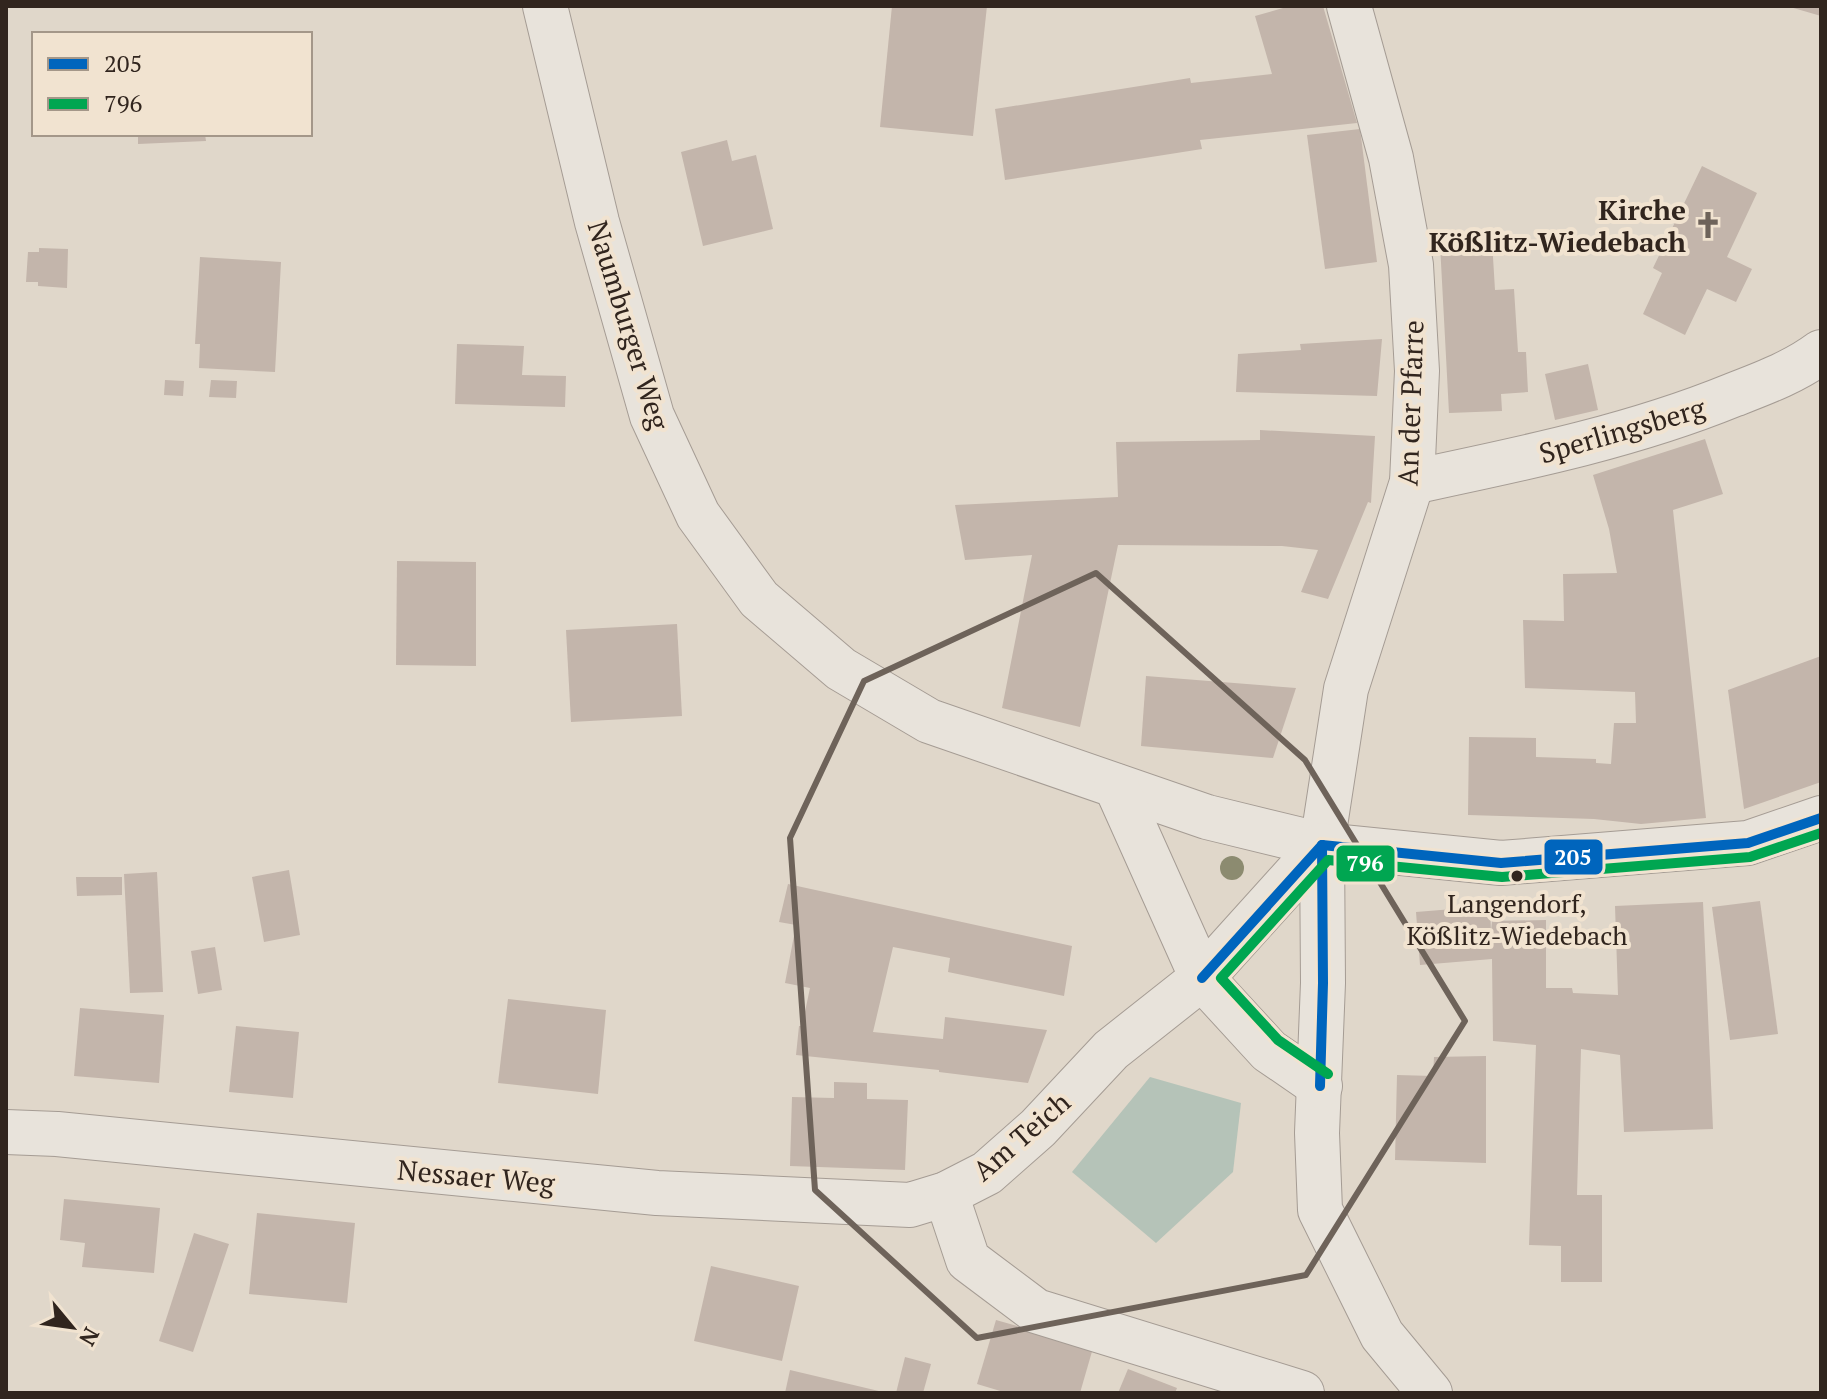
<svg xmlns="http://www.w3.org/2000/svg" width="1827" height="1399" font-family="'PT Serif',serif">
  <rect width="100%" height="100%" fill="#e0d7ca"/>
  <polygon fill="#b5c3b8" points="1150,1077 1241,1103 1233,1172 1156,1243 1072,1172"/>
  <g fill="#c3b5ab">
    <polygon points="892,6 987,6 973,136 880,127"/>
    <polygon points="1290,6 1323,6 1357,123 1200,140 1202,149 1005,180 995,109 1190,78 1191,83 1272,74 1255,16"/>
    <polygon points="1790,6 1821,6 1821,16 1790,7"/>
    <polygon points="1360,129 1377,262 1325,269 1307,135"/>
    <polygon points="138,134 205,134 206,141 138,144"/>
    <polygon points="727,140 732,161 756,155 773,229 703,246 681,152"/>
    <polygon points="1702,166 1757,193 1727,257 1752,269 1736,302 1707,289 1685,335 1643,314 1662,273 1653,268"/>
    <polygon points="1492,241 1495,290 1514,289 1518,352 1526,352 1528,392 1501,394 1502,411 1449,413 1440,244"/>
    <polygon points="39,248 68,249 67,288 38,286 38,282 26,282 28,252 39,252"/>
    <polygon points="200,257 281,262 275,372 199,368 200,344 195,344"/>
    <polygon points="1382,339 1377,396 1236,392 1238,354 1301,350 1300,344"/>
    <polygon points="457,344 524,346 522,375 566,376 565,407 455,404"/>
    <polygon points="1588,364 1598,410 1555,420 1545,374"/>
    <polygon points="165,380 184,381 183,396 164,395"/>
    <polygon points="211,380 237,381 236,398 209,397"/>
    <polygon points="1260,430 1375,436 1371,503 1368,502 1328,599 1301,592 1318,550 1282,546 1118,545 1080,727 1002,708 1032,555 965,560 955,505 1118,497 1116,442 1260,440"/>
    <polygon points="1705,439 1723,494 1673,510 1706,818 1641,824 1594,819 1468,815 1469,737 1536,738 1536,757 1596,759 1596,763 1611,764 1614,723 1636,723 1635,692 1525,688 1523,620 1564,621 1563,574 1617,573 1609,529 1593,475"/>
    <polygon points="397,561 476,562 476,666 396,665"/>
    <polygon points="677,624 682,716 571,722 566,630"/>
    <polygon points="1821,656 1821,782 1744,809 1728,690"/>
    <polygon points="1146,676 1296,688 1273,758 1141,746"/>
    <polygon points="289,870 300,935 264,942 252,877"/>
    <polygon points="157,872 163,992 130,993 124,874"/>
    <polygon points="76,877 122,877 122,895 77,896"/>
    <polygon points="788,884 1072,946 1064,996 948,972 950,958 893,947 873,1032 943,1039 945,1017 1047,1030 1028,1083 939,1072 939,1070 796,1055 799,1026 802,1026 810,988 785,983 796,925 779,922"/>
    <polygon points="1760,901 1778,1034 1730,1040 1712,907"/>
    <polygon points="1703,902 1713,1129 1624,1132 1620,1055 1581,1049 1577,1195 1602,1195 1602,1282 1561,1282 1561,1246 1529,1245 1536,1045 1493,1041 1492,959 1420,965 1416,912 1490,906 1491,932 1492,921 1546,920 1546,988 1572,988 1573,993 1618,995 1615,906"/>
    <polygon points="215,947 222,990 198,994 191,951"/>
    <polygon points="508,999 606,1010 598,1094 498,1083"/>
    <polygon points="80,1008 164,1015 159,1083 74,1076"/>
    <polygon points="236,1026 299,1032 293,1098 229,1092"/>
    <polygon points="1486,1056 1486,1163 1395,1160 1397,1075 1433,1076 1434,1057"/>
    <polygon points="834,1082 867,1083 867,1099 908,1100 905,1170 790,1166 792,1097 834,1098"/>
    <polygon points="64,1199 160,1208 154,1273 82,1267 85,1243 60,1240"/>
    <polygon points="257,1213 355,1223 347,1303 249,1294"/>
    <polygon points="194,1233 229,1244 193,1352 159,1341"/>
    <polygon points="711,1266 799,1286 782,1361 694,1341"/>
    <polygon points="996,1320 1093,1348 1080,1393 1007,1393 977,1384"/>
    <polygon points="905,1357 931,1364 923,1393 896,1393"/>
    <polygon points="1128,1369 1177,1388 1175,1393 1118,1393"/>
    <polygon points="790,1370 883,1392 883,1393 785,1393"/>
  </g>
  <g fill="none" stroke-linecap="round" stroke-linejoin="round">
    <g stroke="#a59c94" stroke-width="46">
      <g id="minor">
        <polyline points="545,6 597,222 652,416 698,515 759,599 841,669 929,721 1207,817 1322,845 1501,863 1748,843 1821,818"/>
        <polyline points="1349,6 1391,158 1411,265 1417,371 1412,482 1346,689 1322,845 1323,983 1317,1133 1320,1210 1382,1335 1430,1393"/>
        <path d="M 1412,482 C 1521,459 1630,437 1733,395 C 1764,383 1794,372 1821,352"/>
        <polyline points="1116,786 1202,978 1269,1051 1320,1086"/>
        <polyline points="6,1132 57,1134 657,1193 910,1205 946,1194 987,1173 1038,1128 1111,1050 1202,978 1322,845"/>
        <polyline points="946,1194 968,1260 1036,1311 1302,1393"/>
      </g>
    </g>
    <use href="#minor" stroke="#e8e3db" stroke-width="44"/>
    <g stroke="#f1e3d0" stroke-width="16">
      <g id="bus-1">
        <polyline points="1322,845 1501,863 1748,843 1821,818"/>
        <polyline points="1202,978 1322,845"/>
        <polyline points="1320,1086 1323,983 1322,845"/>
      </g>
    </g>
    <g stroke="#f1e3d0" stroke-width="16">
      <polyline id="bus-2" points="1328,1074 1278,1040 1221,978 1328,860 1502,877 1750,857 1821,833"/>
    </g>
    <use href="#bus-1" stroke="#0065bd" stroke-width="10"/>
    <use href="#bus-2" stroke="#00a651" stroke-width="10"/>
  </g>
  <circle fill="#8c8b70" cx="1232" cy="868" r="12"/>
  <path fill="none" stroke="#6e635a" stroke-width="6" stroke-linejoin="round" d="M 1096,573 L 1305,760 L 1465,1021 L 1306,1275 L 977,1338 L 815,1190 L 790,838 L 864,681 Z"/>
  <defs>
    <g id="church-bare" transform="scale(2.16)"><path d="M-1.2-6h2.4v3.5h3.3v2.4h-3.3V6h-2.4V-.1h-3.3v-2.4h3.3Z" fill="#6e635a" stroke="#f1e3d0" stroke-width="2.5" paint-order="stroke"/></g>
  </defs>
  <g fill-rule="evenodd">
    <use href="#church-bare" x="1708" y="225"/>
  </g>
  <circle fill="#31251e" stroke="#f1e3d0" stroke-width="3" cx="1517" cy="876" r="7"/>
  <g text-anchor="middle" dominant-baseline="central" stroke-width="8" stroke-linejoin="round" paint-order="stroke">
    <g font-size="26" fill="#31251e" stroke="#f1e3d0">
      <text x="1517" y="903">Langendorf,<tspan x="1517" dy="32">Kößlitz-Wiedebach</tspan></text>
    </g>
    <g font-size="28" font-weight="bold" fill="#31251e" stroke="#f1e3d0" text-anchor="end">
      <text x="1686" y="209">Kirche<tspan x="1686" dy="32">Kößlitz-Wiedebach</tspan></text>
    </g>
    <g font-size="28" fill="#31251e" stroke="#f1e3d0">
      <text transform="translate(629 325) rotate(73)">Naumburger Weg</text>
      <text transform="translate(1410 403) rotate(-88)">An der Pfarre</text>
      <text transform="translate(1622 430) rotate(-16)">Sperlingsberg</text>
      <text transform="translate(1021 1136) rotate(-41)">Am Teich</text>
      <text transform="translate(476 1176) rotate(5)">Nessaer Weg</text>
    </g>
  </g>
  <g stroke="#f1e3d0" stroke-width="3">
    <rect x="1543" y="838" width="61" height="38" rx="8" fill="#0065bd"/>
    <rect x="1335" y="844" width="61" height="39" rx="8" fill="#00a651"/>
  </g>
  <g font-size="22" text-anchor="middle" font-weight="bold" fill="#fff">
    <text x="1573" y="865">205</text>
    <text x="1365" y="871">796</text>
  </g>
  <rect width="1827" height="1399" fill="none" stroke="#31251e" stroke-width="16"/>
  <rect x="32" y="32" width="280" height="104" fill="#f1e3d0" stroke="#a49789" stroke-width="2"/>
  <rect x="48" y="58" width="40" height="12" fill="#0065bd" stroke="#a49789" stroke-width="2"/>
  <text x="104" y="72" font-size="24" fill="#31251e">205</text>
  <rect x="48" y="98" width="40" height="12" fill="#00a651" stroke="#a49789" stroke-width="2"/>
  <text x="104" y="112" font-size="24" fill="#31251e">796</text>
  <g transform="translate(72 1327) rotate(119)" stroke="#f1e3d0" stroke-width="6" paint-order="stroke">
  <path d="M0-6L14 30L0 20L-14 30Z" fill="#31251e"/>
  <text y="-12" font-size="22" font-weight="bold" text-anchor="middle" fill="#31251e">N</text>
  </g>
</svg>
